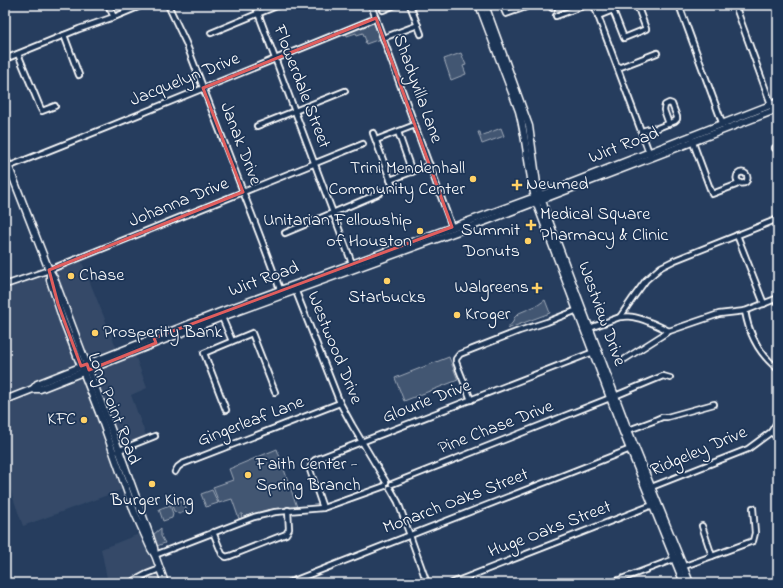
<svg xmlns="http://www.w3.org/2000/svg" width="783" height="588" font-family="'Indie Flower',sans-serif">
  <rect width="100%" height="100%" fill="#263d5e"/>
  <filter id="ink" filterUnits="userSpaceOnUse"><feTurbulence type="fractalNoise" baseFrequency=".025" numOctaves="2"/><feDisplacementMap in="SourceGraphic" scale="8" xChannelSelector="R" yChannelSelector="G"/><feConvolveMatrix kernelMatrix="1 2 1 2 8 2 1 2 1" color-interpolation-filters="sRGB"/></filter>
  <g filter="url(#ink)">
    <g fill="#344a68">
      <polygon points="81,260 121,359 135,355 147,388 131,395 146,436 110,449 124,489 23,526 5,475 5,289"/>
      <polygon points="139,534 158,575 161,583 108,583 101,549"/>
    </g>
    <g fill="#425672" stroke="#a0aab8">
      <polygon points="369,23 369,24 373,23 374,24 380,39 366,44 365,42 366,41 363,33 357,35 356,33 347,36 346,32"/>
      <polygon points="461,53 466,65 463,66 466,74 451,80 444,59"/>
      <polygon points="501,128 504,136 482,144 478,132 480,132 481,136"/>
      <polygon points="545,300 550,313 507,329 513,322 514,318 519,313 538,305"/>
      <polygon points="449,357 458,380 404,401 395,378"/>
      <polygon points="277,449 297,507 266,510 244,517 243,514 241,514 242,518 239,519 232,499 219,503 213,487 233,480 229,469"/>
      <polygon points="212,490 218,503 206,507 201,494"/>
      <polygon points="170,501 171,501 173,505 183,501 187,511 179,514 174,511"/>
      <polygon points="170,505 173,514 172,518 163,521 159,509"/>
      <polygon points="161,528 161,536 165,543 157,546 153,535"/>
    </g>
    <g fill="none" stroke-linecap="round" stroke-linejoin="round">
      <g stroke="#fff" stroke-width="8">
        <g id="minor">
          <polyline points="108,5 114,17"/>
          <polyline points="168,5 186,43 262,241 281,292"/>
          <polyline points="255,5 353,266"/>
          <polyline points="371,5 452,227"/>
          <polyline points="410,5 421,34"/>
          <polyline points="502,5 506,14 526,7 526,5"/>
          <polyline points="551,5 552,8"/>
          <polyline points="594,5 650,155"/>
          <polyline points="611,5 624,38 646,29 637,5"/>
          <polyline points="679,5 723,125"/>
          <polyline points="735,5 772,107"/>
          <polyline points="383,10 395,5"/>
          <polyline points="597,12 612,6"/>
          <polyline points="556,16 586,5"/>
          <polyline points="598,16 613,10"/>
          <polyline points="211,33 279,5"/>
          <polyline points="64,35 79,75"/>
          <polyline points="383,38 418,25"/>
          <polyline points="18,54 40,107 42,111 55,106"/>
          <polyline points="5,59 79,29 114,17 143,5"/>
          <polyline points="618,68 657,53"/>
          <polyline points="257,126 345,91"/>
          <polyline points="642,131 652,128 655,129"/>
          <polyline points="398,132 412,172"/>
          <polyline points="373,133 393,187"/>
          <polyline points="643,136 654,132 655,129 675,121 677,119 677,117 672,104 669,103 665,105 664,110 669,124"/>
          <polyline points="376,140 415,125"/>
          <polyline points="692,140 712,194 736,185 739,182"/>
          <polyline points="775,148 778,148"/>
          <polyline points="5,168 113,125 376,18"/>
          <circle cx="742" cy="178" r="5.5"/>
          <polyline points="390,180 430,165"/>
          <polyline points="285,233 380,193"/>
          <polyline points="737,235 764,304"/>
          <polyline points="5,285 49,270 363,144"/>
          <polyline points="295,289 340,403 352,425 386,482"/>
          <path d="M 745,311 C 749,335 759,354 778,369"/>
          <polyline points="221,315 232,341"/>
          <path d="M 620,317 C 624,317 628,316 633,317 C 645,319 657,325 669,331"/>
          <polyline points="587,329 620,317 633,298 646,280 661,267 675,260 778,219"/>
          <polyline points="625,359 669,331 719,314 745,311 778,298"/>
          <polyline points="471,400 456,362 456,359 460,354 519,331 547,322 580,309"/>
          <polyline points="226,410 204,353 252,333 275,392"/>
          <polyline points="626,431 653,421 662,417 667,417 714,404"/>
          <polyline points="771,432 778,438"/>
          <polyline points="117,451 155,436"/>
          <polyline points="175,472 178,467 182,464 340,403"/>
          <polyline points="392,484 610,398 663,376 670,378"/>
          <polyline points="390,488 398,502 427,583"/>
          <polyline points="649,488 748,449 771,432 778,421"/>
          <path d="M 323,508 L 310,470 C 311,466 311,463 315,460 L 596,351"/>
          <polyline points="702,526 712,556"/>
          <polyline points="213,532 222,554 226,557 230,556 286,534 289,529 288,510"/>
          <polyline points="155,555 254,517 275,512 323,508 385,486"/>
          <polyline points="682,567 753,541 755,533 753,508"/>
          <polyline points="130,583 147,574 160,569"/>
          <polyline points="288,583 633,448"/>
          <polyline points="452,583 655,504"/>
          <polyline points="611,583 677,558"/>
        </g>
      </g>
      <g stroke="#fff" stroke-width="9">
        <g id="major">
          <path d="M 479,5 L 519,111 C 527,141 528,172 536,202 L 623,432 L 684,583"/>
          <polyline points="485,5 529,126 537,184 546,213 628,430 690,583"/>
          <polyline points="5,157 49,270 54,278 119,450 150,536 154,548 155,555"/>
          <polyline points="50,272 50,280 63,320 100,415 134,511 151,549 155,555 165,583"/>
          <polyline points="33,389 37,384 220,312 535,197 778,102"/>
          <polyline points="5,400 33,389 40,389 222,317 489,220 778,109"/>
        </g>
      </g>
      <use href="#minor" stroke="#1d3557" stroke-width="4.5"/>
      <use href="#major" stroke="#1d3557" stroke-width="6"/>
    </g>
  </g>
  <path fill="none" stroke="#e05e5e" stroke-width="3" stroke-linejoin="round" d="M 376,18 L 452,227 L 154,338 L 156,343 L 89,370 L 87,364 L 81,366 L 58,304 L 49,270 L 243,192 L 203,88 Z"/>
  <g fill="#ffd166" stroke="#1d3557" stroke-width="1.5">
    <circle cx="473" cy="179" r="4"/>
    <path d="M515 179h4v4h4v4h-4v4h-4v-4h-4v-4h4z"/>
    <path d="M529 219h4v4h4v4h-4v4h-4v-4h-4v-4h4z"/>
    <circle cx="420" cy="231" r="4"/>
    <circle cx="528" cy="241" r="4"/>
    <circle cx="71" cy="276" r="4"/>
    <circle cx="387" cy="281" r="4"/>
    <path d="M535 282h4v4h4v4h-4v4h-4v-4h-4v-4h4z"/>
    <circle cx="457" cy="315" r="4"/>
    <circle cx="95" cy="333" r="4"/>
    <circle cx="84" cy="420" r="4"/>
    <circle cx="248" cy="475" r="4"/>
    <circle cx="152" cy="484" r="4"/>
  </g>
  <g text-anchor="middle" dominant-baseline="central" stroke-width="3.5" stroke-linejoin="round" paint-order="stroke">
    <g font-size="18" fill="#fff" stroke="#1d3557">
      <text transform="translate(185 80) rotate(-22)">Jacquelyn Drive</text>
      <text transform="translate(301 87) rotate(69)">Flowerdale Street</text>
      <text transform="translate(417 89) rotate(70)">Shadyvilla Lane</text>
      <text transform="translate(240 144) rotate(69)">Janak Drive</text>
      <text transform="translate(624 146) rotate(-21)">Wirt Road</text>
      <text transform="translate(179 203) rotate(-22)">Johanna Drive</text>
      <text transform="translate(264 280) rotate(-20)">Wirt Road</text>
      <text transform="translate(601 314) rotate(70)">Westview Drive</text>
      <text transform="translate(334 348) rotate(68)">Westwood Drive</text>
      <text transform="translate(427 402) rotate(-21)">Glourie Drive</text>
      <text transform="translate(113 409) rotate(69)">Long Point Road</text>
      <text transform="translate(251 422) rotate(-21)">Gingerleaf Lane</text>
      <text transform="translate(496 428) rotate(-21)">Pine Chase Drive</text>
      <text transform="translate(699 452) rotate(-23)">Ridgeley Drive</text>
      <text transform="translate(456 502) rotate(-21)">Monarch Oaks Street</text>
      <text transform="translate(550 530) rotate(-21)">Huge Oaks Street</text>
    </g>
    <g font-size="18" fill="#fff" stroke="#1d3557" text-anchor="start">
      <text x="465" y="169" text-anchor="end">Trini Mendenhall<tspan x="465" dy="21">Community Center</tspan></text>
      <text x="526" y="185">Neumed</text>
      <text x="540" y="215">Medical Square<tspan x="540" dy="21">Pharmacy &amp; Clinic</tspan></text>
      <text x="412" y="221" text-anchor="end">Unitarian Fellowship<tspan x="412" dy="21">of Houston</tspan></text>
      <text x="520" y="231" text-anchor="end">Summit<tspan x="520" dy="21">Donuts</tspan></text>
      <text x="79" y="276">Chase</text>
      <text x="529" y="288" text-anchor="end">Walgreens</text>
      <text x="387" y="298" text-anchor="middle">Starbucks</text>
      <text x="465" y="315">Kroger</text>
      <text x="103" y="333">Prosperity Bank</text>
      <text x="76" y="420" text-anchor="end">KFC</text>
      <text x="256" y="465">Faith Center -<tspan x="256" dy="21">Spring Branch</tspan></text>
      <text x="152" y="501" text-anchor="middle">Burger King</text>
    </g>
  </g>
  <rect width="783" height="588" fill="none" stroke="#1d3557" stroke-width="20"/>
  <rect x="10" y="10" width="763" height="568" fill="none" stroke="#fff" stroke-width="1.5" filter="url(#ink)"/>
</svg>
